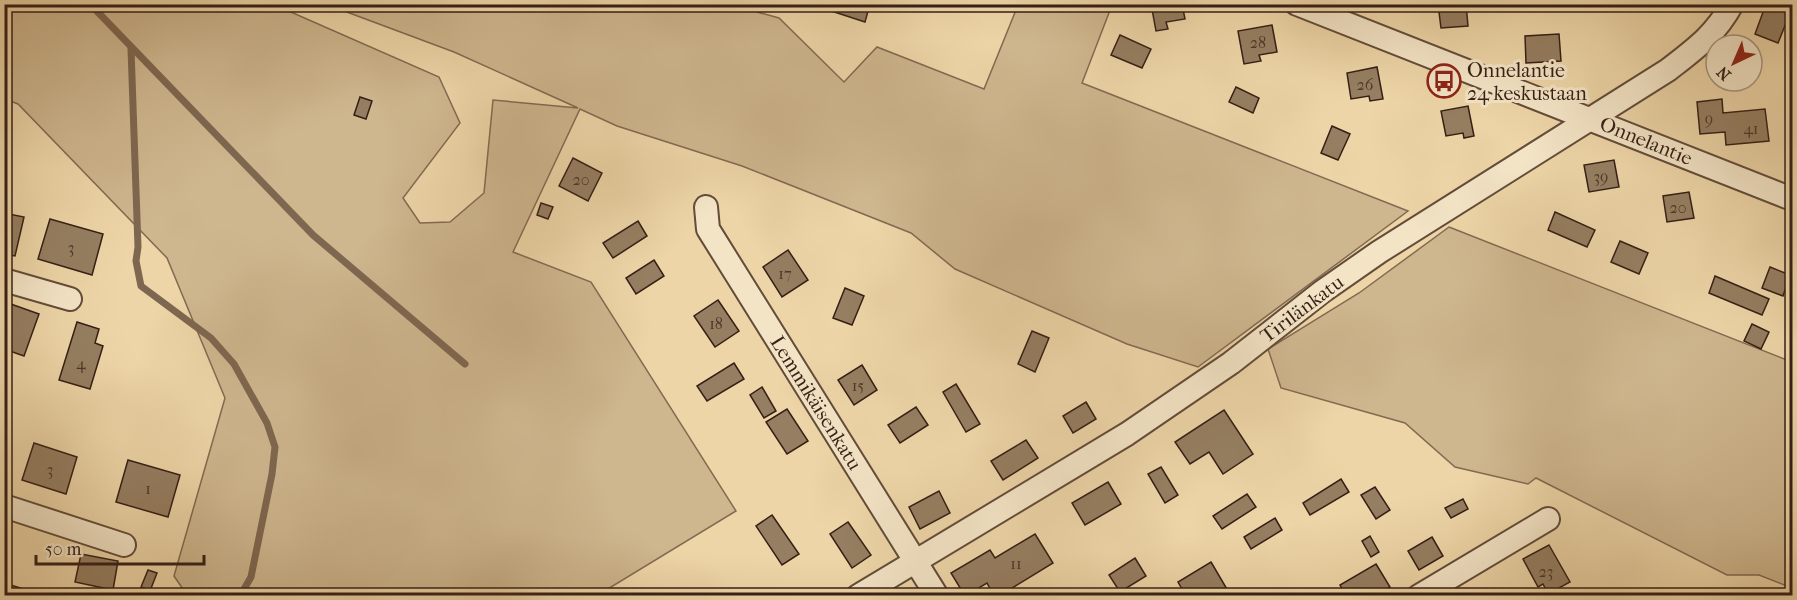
<svg xmlns="http://www.w3.org/2000/svg" width="1797" height="600" font-family="'IM FELL French Canon',serif">
  <rect width="100%" height="100%" fill="#edd5a7"/>
  <filter id="stains"><feTurbulence type="fractalNoise" baseFrequency=".00333" numOctaves="4"/><feColorMatrix values="0 0 0 0 .2 0 0 0 0 .09 0 0 0 0 .02 0 0 0 .5 -.17"/></filter>
  <radialGradient id="worn" r=".72"><stop offset=".6" stop-color="#630" stop-opacity="0"/><stop offset="1" stop-color="#630" stop-opacity=".3"/></radialGradient>
  <g fill="#ceb68e" stroke="#826a52" stroke-width="1.5">
    <polygon points="5,5 275,5 439,77 460,123 403,198 420,223 450,222 484,193 493,100 578,108 454,52 328,5 732,5 779,18 844,82 877,47 984,89 1018,5 1112,5 1082,83 1408,211 1198,367 1127,344 955,269 911,233 742,166 617,126 580,109 513,252 591,282 736,511 598,595 187,595 174,576 225,398 167,258 18,104 5,99"/>
    <polygon points="1449,227 1792,362 1792,588 1759,575 1727,575 1536,478 1528,484 1455,467 1405,423 1281,388 1268,349 1359,293"/>
  </g>
  <g fill="none" stroke-linecap="round" stroke-linejoin="round">
    <g stroke="#7e6750" stroke-width="7">
      <polyline points="90,4 313,235 465,364"/>
      <polyline points="131,49 138,247 136,261 141,286 211,338 234,364 267,423 275,447 272,474 251,577 240,596"/>
    </g>
  </g>
  <g fill="#957e61" stroke="#351f16" stroke-width="1.5">
    <polygon points="810,4 870,4 865,22"/>
    <polygon points="1151,4 1182,4 1185,19 1166,22 1168,29 1156,31"/>
    <polygon points="1438,4 1466,4 1468,26 1441,28"/>
    <polygon points="1766,4 1790,13 1778,43 1755,34"/>
    <polygon points="1272,25 1277,52 1259,55 1261,61 1244,64 1238,31"/>
    <polygon points="1559,34 1561,61 1526,63 1525,36"/>
    <polygon points="1120,35 1151,49 1142,68 1111,55"/>
    <polygon points="1377,67 1383,99 1370,101 1369,96 1351,99 1347,73"/>
    <polygon points="1236,87 1259,98 1253,113 1229,102"/>
    <polygon points="360,97 372,101 366,119 354,115"/>
    <polygon points="1722,99 1723,113 1765,109 1769,141 1726,145 1725,132 1700,134 1697,102"/>
    <polygon points="1468,106 1474,136 1464,138 1463,133 1446,136 1441,111"/>
    <polygon points="1332,126 1350,134 1338,160 1321,153"/>
    <polygon points="573,158 602,173 588,201 559,186"/>
    <polygon points="1614,160 1619,187 1589,192 1584,165"/>
    <polygon points="1689,192 1694,218 1667,222 1663,196"/>
    <polygon points="541,203 553,207 548,219 537,215"/>
    <polygon points="1555,212 1595,230 1587,247 1548,230"/>
    <polygon points="4,213 24,217 15,256 4,254"/>
    <polygon points="50,219 103,234 92,275 38,259"/>
    <polygon points="638,221 647,236 613,258 603,243"/>
    <polygon points="1620,241 1648,253 1639,274 1611,262"/>
    <polygon points="788,250 808,280 782,297 763,267"/>
    <polygon points="654,260 664,276 636,294 626,278"/>
    <polygon points="1770,267 1790,275 1783,296 1762,288"/>
    <polygon points="1715,276 1769,299 1762,315 1709,293"/>
    <polygon points="845,288 864,296 852,325 833,318"/>
    <polygon points="718,300 739,331 715,347 694,316"/>
    <polygon points="8,303 39,314 24,356 4,349 4,314"/>
    <polygon points="77,322 99,329 95,343 103,346 90,389 59,380"/>
    <polygon points="1752,324 1769,332 1761,349 1744,341"/>
    <polygon points="1032,331 1049,338 1035,372 1018,364"/>
    <polygon points="734,363 744,379 707,401 697,386"/>
    <polygon points="862,365 877,390 854,405 838,380"/>
    <polygon points="956,384 980,424 966,432 943,392"/>
    <polygon points="762,387 776,411 764,418 750,395"/>
    <polygon points="1086,402 1096,419 1073,433 1063,416"/>
    <polygon points="916,407 928,425 900,443 888,425"/>
    <polygon points="787,409 808,441 787,454 766,422"/>
    <polygon points="1224,410 1253,454 1223,474 1209,452 1190,464 1175,442"/>
    <polygon points="1026,440 1038,458 1003,480 991,461"/>
    <polygon points="34,443 77,457 66,494 22,480"/>
    <polygon points="128,460 180,475 168,517 116,502"/>
    <polygon points="1161,467 1178,495 1165,503 1148,474"/>
    <polygon points="1341,479 1349,492 1310,515 1303,503"/>
    <polygon points="1108,482 1121,504 1085,525 1072,503"/>
    <polygon points="1375,487 1390,510 1376,519 1361,495"/>
    <polygon points="939,491 950,513 920,529 909,507"/>
    <polygon points="1247,494 1256,507 1222,529 1213,516"/>
    <polygon points="1463,499 1468,509 1451,518 1445,508"/>
    <polygon points="772,515 799,554 782,565 756,526"/>
    <polygon points="1275,518 1282,530 1251,549 1244,537"/>
    <polygon points="848,522 871,555 852,568 830,534"/>
    <polygon points="1035,534 1053,563 999,596 994,596 987,583 965,596 951,573 990,550 995,558"/>
    <polygon points="1370,536 1379,552 1371,557 1362,541"/>
    <polygon points="1432,537 1443,556 1419,570 1408,551"/>
    <polygon points="1549,545 1570,582 1548,594 1543,584 1538,587 1523,559"/>
    <polygon points="81,554 118,561 113,590 75,582"/>
    <polygon points="1135,558 1146,576 1120,592 1109,575"/>
    <polygon points="1211,562 1231,596 1200,596 1199,593 1186,596 1178,582"/>
    <polygon points="1376,564 1390,587 1375,596 1346,596 1340,585"/>
    <polygon points="148,570 157,573 150,591 141,587"/>
    <polygon points="4,583 27,590 25,596 4,596"/>
  </g>
  <g fill="none" stroke-linecap="round" stroke-linejoin="round">
    <g stroke="#634c3a" stroke-width="26">
      <g id="minor">
        <polyline points="1297,4 1792,199"/>
        <polyline points="706,207 708,229 937,596"/>
        <polyline points="4,280 70,299"/>
        <polyline points="4,506 124,545"/>
        <path d="M 858,596 L 1127,434 L 1231,363 L 1323,291 L 1379,252 L 1668,70 C 1695,49 1715,35 1732,4"/>
        <polyline points="1419,596 1548,519"/>
      </g>
    </g>
    <use href="#minor" stroke="#f3e4c6" stroke-width="22"/>
  </g>
  <defs>
    <g id="bus-ring" transform="scale(1.725)"><circle r="9.5" fill="#f3e4c6" stroke="#8f2418" stroke-width="1.5"/><path d="M-5-6H5V4H4V6H2V4H-2V6H-4V4H-5ZM-3.5-4V0h7V-4ZM-3.5 1.2v1.5H-2V1.2ZM2 1.2v1.5H3.5V1.2Z" fill="#8f2418"/></g>
  </defs>
  <g fill-rule="evenodd">
    <use href="#bus-ring" x="1444" y="81"/>
  </g>
  <g text-anchor="middle" dominant-baseline="central" stroke-width="6" stroke-linejoin="round" paint-order="stroke">
    <g font-size="16" fill="#4d3729">
      <text x="1258" y="42">28</text>
      <text x="1365" y="84">26</text>
      <text x="1709" y="118">9</text>
      <text x="1751" y="128">41</text>
      <text x="1601" y="176">39</text>
      <text x="581" y="179">20</text>
      <text x="1678" y="207">20</text>
      <text x="71" y="247">3</text>
      <text x="785" y="273">17</text>
      <text x="716" y="323">18</text>
      <text x="81" y="363">4</text>
      <text x="858" y="385">15</text>
      <text x="50" y="469">3</text>
      <text x="148" y="488">1</text>
      <text x="1016" y="563">11</text>
      <text x="1546" y="571">23</text>
    </g>
    <g font-size="20" fill="#351f16" stroke="#f3e4c6" text-anchor="start">
      <text x="1467" y="70">Onnelantie<tspan x="1467" dy="23">24 keskustaan</tspan></text>
    </g>
    <g font-size="20" fill="#351f16" stroke="#f3e4c6">
      <text transform="translate(1646 141) rotate(22)">Onnelantie</text>
      <text transform="translate(1302 309) rotate(-37)">Tirilänkatu</text>
      <text transform="translate(816 403) rotate(58)">Lemmikäisenkatu</text>
    </g>
  </g>
  <rect width="1797" height="600" fill="none" stroke="#edd5a7" stroke-width="24"/>
  <rect x="6" y="6" width="1785" height="588" fill="none" stroke="#351f16" stroke-width="3"/>
  <rect x="12" y="12" width="1773" height="576" fill="none" stroke="#351f16" stroke-width="1.5"/>
  <g transform="translate(1734 63) rotate(224)"><circle r="28" fill="#f3e4c6" stroke="#a79580" stroke-width="1.5"/>
  <path d="M0-4.5L10 22L0 15L-10 22Z" fill="#8f2418"/>
  <text y="-9" font-size="16" font-weight="bold" text-anchor="middle" fill="#351f16">N</text>
  </g>
  <path d="M36 555v9h168v-9" fill="none" stroke="#351f16" stroke-width="3"/>
  <text x="45" y="555" font-size="18" fill="#351f16" stroke="#f3e4c6" stroke-width="4.5" paint-order="stroke">50 m</text>
  <rect width="100%" height="100%" filter="url(#stains)"/>
  <rect width="100%" height="100%" fill="url(#worn)"/>
</svg>
